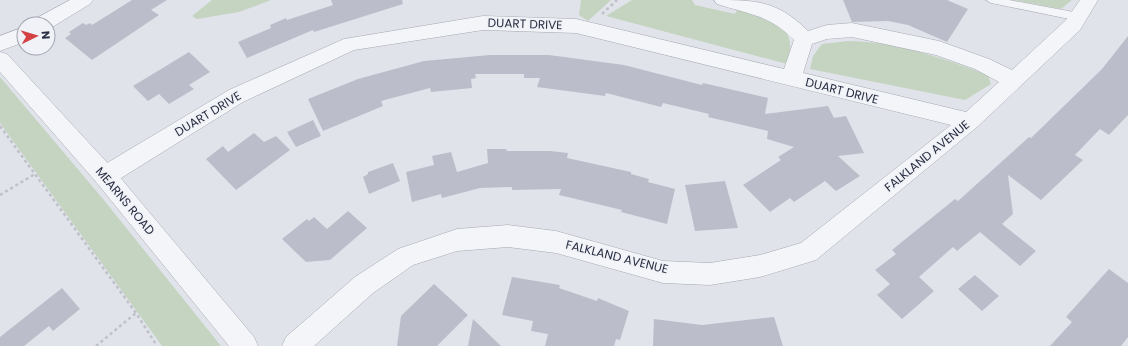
<svg xmlns="http://www.w3.org/2000/svg" width="1128" height="346" font-family="Poppins,sans-serif">
<style>
.green{fill:#c4d4c1}
.building{fill:#bbbeca}
.lines{fill:none;stroke-linecap:round;stroke-linejoin:round}
.service-casing{stroke:#a6a9b4;stroke-width:1}
.minor-casing{stroke:#a6a9b4;stroke-width:1}
.tertiary-casing{stroke:#a6a9b4;stroke-width:1}
.path{stroke:#bfc1c9;stroke-width:2.5;stroke-dasharray:3 3;stroke-linecap:butt}
.service{fill:#f4f5f8;fill-rule:evenodd}
.minor{fill:#f4f5f8;fill-rule:evenodd}
.tertiary{fill:#f4f5f8;fill-rule:evenodd}
.labels{text-anchor:middle;stroke-width:3.5;stroke-linejoin:round;paint-order:stroke}
.street-label{font-size:12px;fill:#282e42;stroke:#f0f2f7}
</style>
<rect width="100%" height="100%" fill="#e1e3ea"/>
<path class="green" d="M212 0H271L239 12 197 19 192 16Z
M581 0H611L588 21 579 15Z
M632 0H692L695 5 735 14 739 7C768 17 801 25 787 64L606 16Z
M1013 0H1072L1061 9Z
M848 41C896 42 944 58 988 75L991 84 965 100 810 69 813 56 822 44Z
M0 77 103 199 221 346H162L0 123Z"/>
<path class="building" d="M132 0H167L151 10 159 15 92 60 65 38 71 34 69 32 83 23 86 25 90 23 92 25Z
M331 0H402L403 4 314 32 313 30 247 58 238 42 271 28 270 25 286 18 287 20 333 5Z
M843 0H947L968 9 947 42 908 25 888 21 852 22Z
M1128 36V115L1109 135 1100 129 1075 155 1083 160 1041 200 1008 175 1013 214 1002 224 1036 251 1020 266 980 232 957 251 953 247 919 277 934 291 902 319 877 295 890 284 875 270 896 254 892 250 955 199 958 201 1029 137 1031 138 1102 69Z
M189 52 210 72 189 85 194 89 169 104 159 94 148 101 133 86Z
M490 55H549L624 65 702 85 703 83 768 98 765 114 828 106 834 118 846 116 864 153 838 156 860 176 836 191 825 181 794 202 790 198 770 212 743 185 781 160 778 157 794 147 767 139 768 131 708 117 709 114 663 103 661 107 606 93 605 96 537 87 540 78H524V74H475L476 78 471 79 472 88 431 92 430 88 381 101 383 106 323 131 308 99 358 79 424 61Z
M313 120 321 136 296 147 287 132Z
M254 133 264 142 276 136 290 150 236 190 206 159 223 146 228 152Z
M487 149H506L507 151H550L568 153 567 158 631 172V174L649 179 648 182 675 189 667 224 621 212 622 210 559 195 561 189 512 190V187L480 188 442 198 441 194 412 202 406 172 434 165 432 156 451 152 457 172 488 163Z
M393 163 400 181 369 194 363 177 368 174V172Z
M725 181 738 228 695 231 685 185Z
M348 211 367 228 330 260 306 262 282 239 307 219 309 221 314 217 327 229Z
M1109 269 1128 283V337L1121 346H1050L1072 322 1066 317Z
M975 275 999 296 982 311 958 289Z
M512 277 560 285 559 288 597 301 598 298 629 311 620 340 616 339 614 346H545L548 334 531 331 533 321 502 315Z
M434 284 468 315 437 346H397L401 316Z
M62 288 80 309 53 331 49 326 24 346H0V337Z
M774 317 783 346H653L654 319 702 325Z
M473 319 501 346H468Z"/>
<g class="lines">
<defs>
<path id="service" d="M986 0H1009L1079 13 1084 17 1079 21 991 3Z"/>
<path id="minor" d="M70 0H93L90 4 49 29 48 24H33L35 19Z
M714 0C755 0 777 0 808 31L827 25 852 23 939 41 989 59 1012 70 1066 20 1080 0H1098L1080 30 977 127 816 260 760 277 710 285 663 283 556 253 508 247 457 251 413 265 373 293 314 346H282L286 337 355 277 398 249 457 229 508 225 556 231 663 261 710 263 760 255 801 243 951 125 576 33 483 30 354 50 243 102 113 183 105 185 97 183 94 176 97 169 229 90 344 39 483 16 576 19 784 69 794 40C770 15 748 14 717 4ZM852 37 936 55 975 69 999 82 966 112 803 73 812 44 827 39Z
M24 27V42L0 51V36Z"/>
<path id="tertiary" d="M0 52 7 54 113 169 254 337 258 346H229L97 183 0 72Z"/>
</defs>
<use href="#service" class="service-casing"/>
<use href="#minor" class="minor-casing"/>
<use href="#tertiary" class="tertiary-casing"/>
<path class="path" d="M602 14 617 0
M0 126 136 313 157 346
M0 195 35 174
M96 346 136 313"/>
<use href="#service" class="service"/>
<use href="#minor" class="minor"/>
<use href="#tertiary" class="tertiary"/>
</g>
<g class="labels">
<g class="street-label">
<text transform="translate(525 24) rotate(2)" y="4">DUART DRIVE</text>
<text transform="translate(842 91) rotate(14)" y="4">DUART DRIVE</text>
<text transform="translate(208 114) rotate(-31)" y="4">DUART DRIVE</text>
<text transform="translate(927 156) rotate(-39)" y="4">FALKLAND AVENUE</text>
<text transform="translate(125 201) rotate(50)" y="4">MEARNS ROAD</text>
<text transform="translate(617 257) rotate(14)" y="4">FALKLAND AVENUE</text>
</g>
</g>
<g transform="translate(36 36) rotate(85)"><circle r="19" fill="#f0f2f7" stroke="#a0a4af"/>
<path d="M0-3L7 15L0 10L-7 15Z" fill="#d44143"/>
<text y="-6" font-size="11" font-weight="bold" text-anchor="middle" fill="#282e42">N</text>
</g>
</svg>
